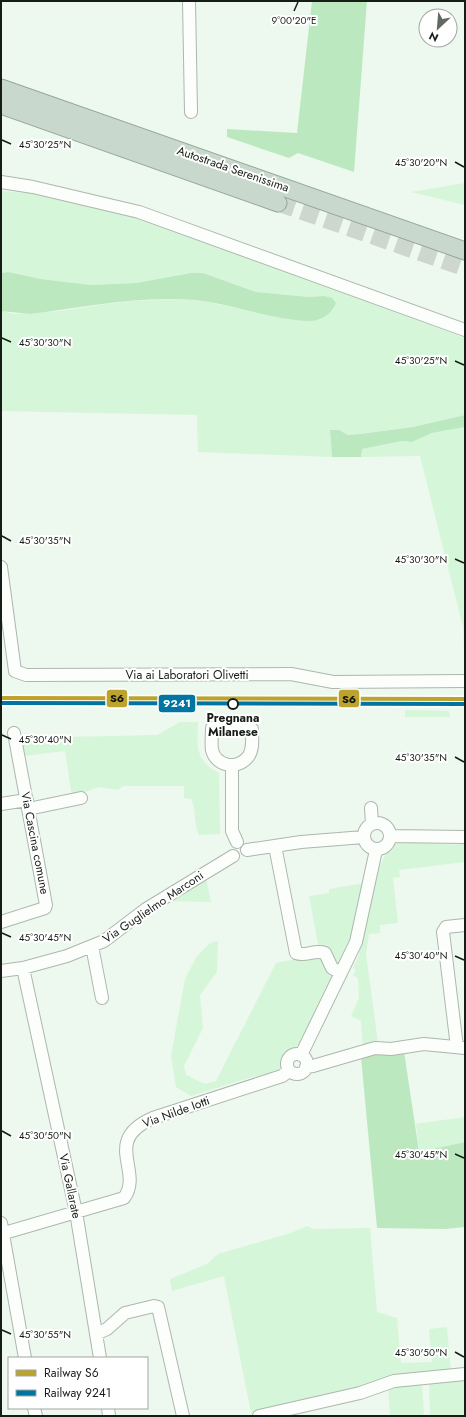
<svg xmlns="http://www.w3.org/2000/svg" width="466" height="1417" font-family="Jost,sans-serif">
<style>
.green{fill:#d6f6d9}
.forest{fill:#bce8c0}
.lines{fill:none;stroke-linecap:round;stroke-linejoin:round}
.highway-tunnel{stroke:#cdd7ce;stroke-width:17;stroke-dasharray:17 8;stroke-linecap:butt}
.minor-casing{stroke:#aeb6af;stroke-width:14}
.highway-casing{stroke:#94a898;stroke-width:19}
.minor{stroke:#fcfefc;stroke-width:12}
.highway{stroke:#c9d8cc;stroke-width:17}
.rail-1-casing{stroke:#fff;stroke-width:7}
.rail-2-casing{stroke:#fff;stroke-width:7}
.rail-1{stroke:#bca32d;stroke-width:4}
.rail-2{stroke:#0075a1;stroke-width:4}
.ticks{fill:none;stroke:#161d16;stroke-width:1.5}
.stop-dot{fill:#fff;stroke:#161d16;stroke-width:2}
.labels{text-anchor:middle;stroke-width:4;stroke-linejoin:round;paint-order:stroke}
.street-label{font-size:12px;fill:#161d16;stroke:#fff}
.stop-label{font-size:12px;font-weight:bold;fill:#161d16;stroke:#fff}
.ticks-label{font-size:10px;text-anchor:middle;fill:#161d16;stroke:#fff;stroke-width:4;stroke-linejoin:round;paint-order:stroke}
.line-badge{stroke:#fff;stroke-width:1.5}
.badge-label{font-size:11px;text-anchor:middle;font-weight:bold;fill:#fff}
.pale-badge-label{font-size:11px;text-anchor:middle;font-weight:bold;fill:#111}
</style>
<rect width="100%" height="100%" fill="#edf8ee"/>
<path class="green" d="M465 183V205L411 192Z
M1 191 43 194 155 222 465 338V415L413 427 360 434 348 435 339 430H330L332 457 198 452 197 415 1 411V311L14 314 59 311 129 301 174 299 203 301 281 317 318 319 334 309 324 296 309 297 256 292 203 273H191L136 283 91 285 41 279 8 272 1 273Z
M465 427V674L463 627 420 456 361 457 362 449 402 441 412 442 432 433Z
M405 710 449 711 450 717H405Z
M180 722H198C197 746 195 761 219 773L220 834 199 835C193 822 197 811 191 799L184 798V786H124L117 790 99 787 72 797 65 751 23 756 20 738 157 735Z
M414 841C431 842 448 847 465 843V862L399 870 400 877 393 878 398 923 380 925V933L369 934 366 954 378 1043 363 1046 361 1021 351 1016 359 998 358 978 353 975 356 970 353 968 360 953 358 952C369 927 372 858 395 845 400 841 408 843 413 843Z
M206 878 211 902 166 901Z
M365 883 351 942 299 1044 284 1055 281 1067 277 1071 257 1078 255 1076 191 1096 176 1087 171 1056 185 979 197 956 210 943 218 941 217 972 200 995 203 1028 184 1066 186 1075 205 1084 216 1081 276 963 320 954 309 896 329 893V889Z
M465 1117V1142L419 1152 416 1124Z
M307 1226 314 1229 370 1228 377 1312 397 1318 401 1363 432 1362 429 1329 447 1327 451 1371 383 1378 374 1384 359 1389 251 1413 224 1276 172 1291 170 1279 207 1264 218 1254 291 1233Z
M465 1379V1416H430L429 1381Z
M422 1382 424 1416H390L388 1386Z"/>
<path class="forest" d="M312 1H367L354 172 298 153 289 158 227 137V129L297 133Z
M8 272 41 279 91 285 136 283 191 273H203L256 292 309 297 324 296 332 298 336 303C333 313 321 321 310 321 274 320 238 306 203 301 145 294 87 307 30 314L1 311V273Z
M465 415V427L432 433 412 442 402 441 362 449 361 457H332L330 430H339L348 435 360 434 413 427Z
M404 1051 419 1152 465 1142V1227L445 1229 377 1228 361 1057 374 1053Z"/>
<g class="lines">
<path class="highway-tunnel" d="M278 203 465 268"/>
<defs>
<path id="minor" d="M189 1 191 112
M1 182 33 187 139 212 465 330
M1 567 15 671 26 675 291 674 333 682 465 681
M212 728 252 729C252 738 254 751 247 758 236 770 216 766 212 750 211 744 212 735 212 728Z
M232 765V831L237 842
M1 804 27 800
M371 808 372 824
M28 809 81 798
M364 836a13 13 0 1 1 26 0a13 13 0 1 1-26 0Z
M390 836 465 837
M275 846 296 953C305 957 315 949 325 953L332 968 341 973
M247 850 301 842 364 837
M1 922 45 908 46 905 14 733
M92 946 102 998
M23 968 76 1212 100 1358
M1 971 23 968 67 956 104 941 146 909 233 856
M457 1047 443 932 446 927 465 925
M287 1064a10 10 0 1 1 20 0a10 10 0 1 1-20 0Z
M301 1055 356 942 376 850
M306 1067 313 1066 375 1048 391 1049 424 1044 465 1048
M1 1223 25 1358
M1 1234 124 1198C144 1171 101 1141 153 1118L282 1076 289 1071
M96 1334 107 1329 125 1313 154 1306 158 1307 183 1416
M34 1408 36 1416
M108 1408 109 1416
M259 1416 360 1393 394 1381 465 1374"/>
<path id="highway" d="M1 88 465 251
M1 105 278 203"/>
</defs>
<use href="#minor" class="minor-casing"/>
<use href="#highway" class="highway-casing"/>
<use href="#minor" class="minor"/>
<use href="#highway" class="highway"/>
<defs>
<path id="rail-1" d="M1 698 465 699"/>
<path id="rail-2" d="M1 703 465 704"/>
</defs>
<use href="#rail-1" class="rail-1-casing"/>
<use href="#rail-2" class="rail-2-casing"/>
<use href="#rail-1" class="rail-1"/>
<use href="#rail-2" class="rail-2"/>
</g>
<path class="ticks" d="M294 11 298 2M2 140 11 144M455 162 464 167M2 338 11 342M455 361 464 365M2 536 11 541M455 559 464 563M2 735 11 739M455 757 464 762M2 933 11 937M455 956 464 960M2 1131 11 1136M455 1154 464 1158M2 1330 11 1334M455 1352 464 1357"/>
<circle class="stop-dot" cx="233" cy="704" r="5"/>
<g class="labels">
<g class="street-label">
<text transform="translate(233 169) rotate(19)" y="4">Autostrada Serenissima</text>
<text x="187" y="679">Via ai Laboratori Olivetti</text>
<text transform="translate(35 843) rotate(79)" y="4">Via Cascina comune</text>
<text transform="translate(153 907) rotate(-34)" y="4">Via Guglielmo Marconi</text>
<text transform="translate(176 1112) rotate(-20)" y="4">Via Nilde Iotti</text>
<text transform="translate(70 1186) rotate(78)" y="4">Via Gallarate</text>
</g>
<g class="stop-label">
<text x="233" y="722">Pregnana<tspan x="233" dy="14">Milanese</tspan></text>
</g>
</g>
<g class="ticks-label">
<text x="294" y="24">9°00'20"E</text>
<text x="45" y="148">45°30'25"N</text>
<text x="421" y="166">45°30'20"N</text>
<text x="45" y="346">45°30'30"N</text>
<text x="421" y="364">45°30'25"N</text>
<text x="45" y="544">45°30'35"N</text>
<text x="421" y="563">45°30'30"N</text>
<text x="45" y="743">45°30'40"N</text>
<text x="421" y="761">45°30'35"N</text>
<text x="45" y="941">45°30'45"N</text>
<text x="421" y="959">45°30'40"N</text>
<text x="45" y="1139">45°30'50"N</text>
<text x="421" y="1158">45°30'45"N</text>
<text x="45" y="1338">45°30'55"N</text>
<text x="421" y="1356">45°30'50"N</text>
</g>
<g class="line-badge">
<rect x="106" y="689" width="22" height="19" rx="4" fill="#bca32d"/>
<rect x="338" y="689" width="22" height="19" rx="4" fill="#bca32d"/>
<rect x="158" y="694" width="38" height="19" rx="4" fill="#0075a1"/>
</g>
<g class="badge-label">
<text x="177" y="707">9241</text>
</g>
<g class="pale-badge-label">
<text x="117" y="702">S6</text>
<text x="349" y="703">S6</text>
</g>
<rect width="466" height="1417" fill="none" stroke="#161d16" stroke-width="4"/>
<rect x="8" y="1357" width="140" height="52" fill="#ffffff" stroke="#a2a5a2"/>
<rect x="16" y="1370" width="20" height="6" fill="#bca32d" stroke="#a2a5a2"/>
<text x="44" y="1377" font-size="12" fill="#161d16">Railway S6</text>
<rect x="16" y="1390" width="20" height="6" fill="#0075a1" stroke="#a2a5a2"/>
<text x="44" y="1397" font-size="12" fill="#161d16">Railway 9241</text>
<g transform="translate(438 28) rotate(206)"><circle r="19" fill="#ffffff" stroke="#a2a5a2"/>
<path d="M0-3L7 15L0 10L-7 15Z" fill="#616a62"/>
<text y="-6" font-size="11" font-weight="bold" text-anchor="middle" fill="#161d16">N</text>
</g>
</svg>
